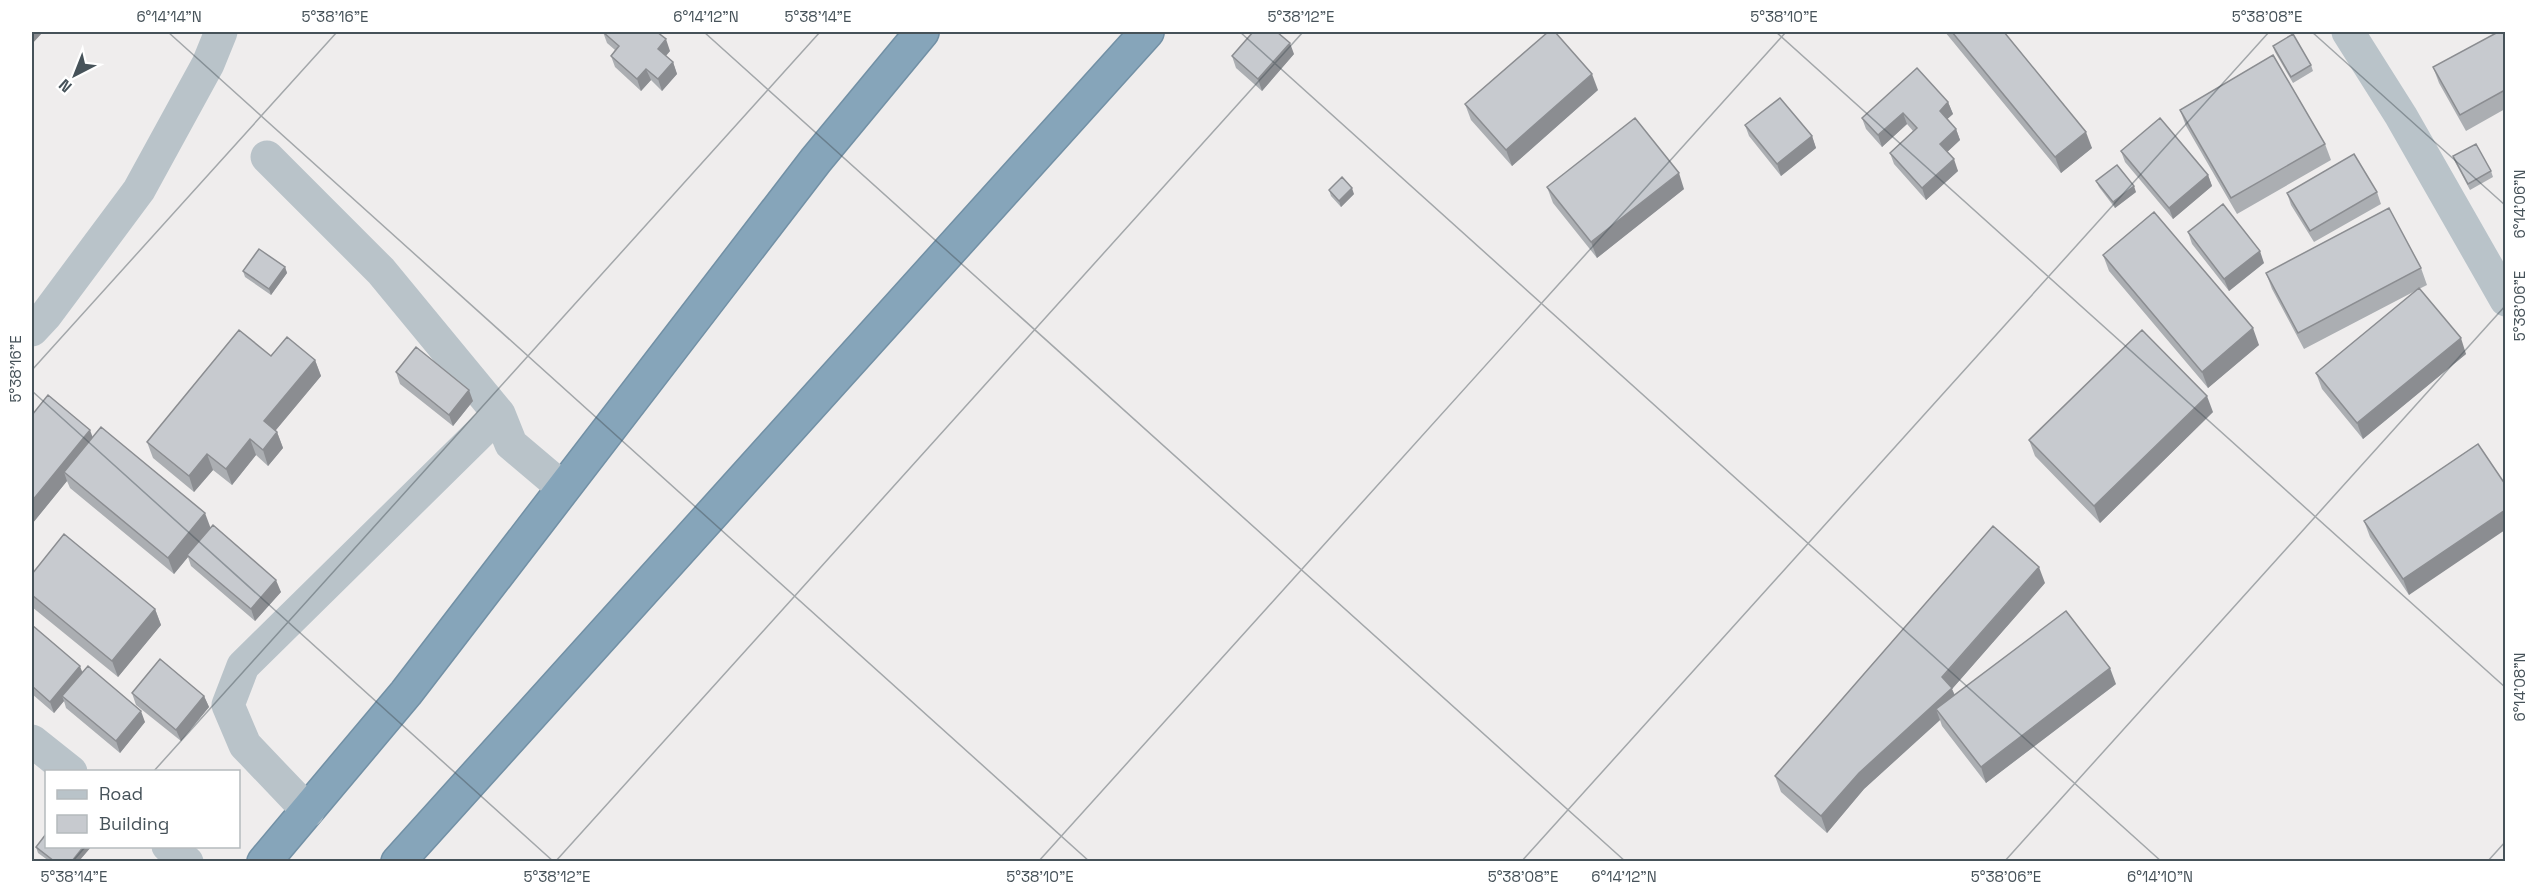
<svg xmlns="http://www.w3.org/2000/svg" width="2537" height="893" font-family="'Space Grotesk',sans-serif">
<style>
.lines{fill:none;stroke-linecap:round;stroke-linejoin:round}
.highway-casing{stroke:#7290a5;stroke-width:36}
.minor{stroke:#b9c3c9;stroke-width:33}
.highway{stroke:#86a5ba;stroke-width:33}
.wall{fill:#abaeb2}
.shaded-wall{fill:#8b8d91}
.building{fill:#c7cacf;stroke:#8b8d91;stroke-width:1.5}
.ticks{fill:none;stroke:#465259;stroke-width:1.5;stroke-opacity:0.45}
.neatline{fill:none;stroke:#465259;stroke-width:2}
.ticks-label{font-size:15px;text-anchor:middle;fill:#465259}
</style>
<rect width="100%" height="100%" fill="#efeded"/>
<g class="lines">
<defs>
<path id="highway" d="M264 862 406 693 816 160 922 32
M398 862 1147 32"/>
</defs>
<use href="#highway" class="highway-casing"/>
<path class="minor" d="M2348 32 2401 116 2506 300
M267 157 381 271 499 414 511 444 563 488
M32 330 46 315 139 190 208 64 221 32
M32 741 71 772
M308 811 245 745 228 705 243 666 499 414
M168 846 187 862"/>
<use href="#highway" class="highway"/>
</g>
<path class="wall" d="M603 32 670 51 666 56 673 62 677 74 662 91 651 80 641 91 615 67 611 56 615 50 607 43Z
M1945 32H2004L2092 148 2061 173Z
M2505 32V109L2466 131 2439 83 2433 67Z
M2273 46 2311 65 2313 71 2293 83 2275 52Z
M1294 54 1262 91 1236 68 1232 56Z
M1598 90 1512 166 1471 120 1465 104Z
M1948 102 1953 114 1947 119 1956 129 1960 140 1947 152 1958 171 1926 200 1894 164 1890 153 1913 131 1907 124 1882 147 1866 129 1862 118Z
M2180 110 2325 144 2331 160 2237 214 2186 126Z
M1745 125 1812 136 1816 148 1781 176 1749 136Z
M2121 151 2208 175 2212 186 2173 219 2125 162Z
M2453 156 2491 171 2493 177 2470 190 2455 162Z
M2096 181 2136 192 2115 208 2099 187Z
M1547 187 1684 189 1597 258 1553 203Z
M1329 190 1354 194 1341 207 1331 196Z
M2377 192 2381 204 2314 242 2291 205 2287 193Z
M2188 232 2264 263 2229 291 2192 244Z
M2103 255 2259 345 2208 388 2109 271Z
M285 267 287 273 271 295 245 277 243 271Z
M2421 268 2427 285 2419 289 2466 354 2363 439 2322 389 2316 373 2417 290 2304 349 2272 289 2266 273Z
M271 356 315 360 321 376 276 430 277 432 283 448 268 466 256 455 232 485 213 470 194 492 153 458 147 442Z
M396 372 473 401 453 426 400 384Z
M2213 412 2100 523 2035 456 2029 440Z
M32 415 93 437 210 528 281 592 255 621 191 566 188 557 174 574 70 488 67 481 32 524Z
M2478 444 2409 595 2370 537 2364 521Z
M32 574 155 609 161 625 118 677 32 607Z
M2045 583 1952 689 1955 695 2116 684 1986 783 1942 726 1940 720 1864 789 1827 833 1781 792 1775 776Z
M32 625 83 672 145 722 120 753 66 708 64 701 54 713 32 694Z
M132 693 204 696 209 707 181 741 136 705Z
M36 847H91L79 861H49L38 853Z"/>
<path class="shaded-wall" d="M32 32H43L32 44Z
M666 39 670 51 662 60 658 49Z
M1290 43 1294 54 1262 91 1258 79Z
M673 62 677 74 662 91 658 79Z
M646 69 651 80 641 91 637 79Z
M1592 74 1598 90 1512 166 1506 150Z
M1948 102 1953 114 1944 122 1940 111Z
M1903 113 1907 124 1882 147 1878 135Z
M1956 129 1960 140 1944 155 1940 144Z
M2086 132 2092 148 2061 173 2055 157Z
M1812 136 1816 148 1781 176 1777 164Z
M1954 159 1958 171 1926 200 1922 188Z
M1679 173 1684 189 1597 258 1591 242Z
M2208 175 2212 186 2173 219 2169 208Z
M2134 186 2136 192 2115 208 2113 202Z
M1352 188 1354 194 1341 207 1339 201Z
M2260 251 2264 263 2229 291 2224 279Z
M285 267 287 273 271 295 269 289Z
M2253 328 2259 345 2208 388 2202 372Z
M2461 338 2466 354 2363 439 2357 423Z
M315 360 321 376 270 437 264 421Z
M469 390 473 401 453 426 449 415Z
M2207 396 2213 412 2100 523 2094 506Z
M90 430 96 446 64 472 67 481 32 524V501Z
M277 432 283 448 268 466 263 450Z
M250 439 256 455 232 485 226 469Z
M207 454 213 470 194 492 189 476Z
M2505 510V530L2409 595 2403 579Z
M205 513 211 529 187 555 188 557 174 574 168 558Z
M2039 567 2045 583 1952 689 1958 704 1936 709 1940 720 1864 789 1827 833 1821 816Z
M276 580 281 592 255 621 251 609Z
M155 609 161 625 118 677 112 661Z
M80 666 84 677 62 696 64 701 54 713 50 702Z
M2110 668 2116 684 1986 783 1981 767Z
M204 696 209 707 181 741 176 730Z
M141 711 145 722 120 753 116 741Z
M84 846 91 847 79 861H72Z"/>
<path class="building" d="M603 32H657L666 39 658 49 673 62 658 79 646 69 637 79 611 56 619 46Z
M1253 32H1277L1290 43 1258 79 1232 56Z
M1548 32H1555L1592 74 1506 150 1465 104Z
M1952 32H2004L2086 132 2055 157Z
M2498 32H2505V90L2460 115 2433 67Z
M2293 34 2311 65 2291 77 2273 46Z
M2273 55 2325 144 2231 198 2180 110Z
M1917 68 1948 102 1940 111 1956 129 1940 144 1954 159 1922 188 1890 153 1917 128 1903 113 1878 135 1862 118Z
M1780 98 1812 136 1777 164 1745 125Z
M1635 118 1679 173 1591 242 1547 187Z
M2160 118 2208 175 2169 208 2121 151Z
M2476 144 2491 171 2468 184 2453 156Z
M2354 154 2377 192 2310 231 2287 193Z
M2117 165 2134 186 2113 202 2096 181Z
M1342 177 1352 188 1339 201 1329 190Z
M2223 204 2260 251 2224 279 2188 232Z
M2389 208 2421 268 2298 333 2266 273Z
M2154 212 2253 328 2202 372 2103 255Z
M259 249 285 267 269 289 243 271Z
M2419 288 2461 338 2357 423 2316 373Z
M239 330 271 356 287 337 315 360 264 421 277 432 263 450 250 439 226 469 207 454 189 476 147 442Z
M2142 330 2207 396 2094 506 2029 440Z
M416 347 469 390 449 415 396 372Z
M48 395 90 430 32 501V415Z
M101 427 205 513 168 558 64 472Z
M2478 444 2505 484V510L2403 579 2364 521Z
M213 525 276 580 251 609 187 555Z
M1993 526 2039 567 1942 677 1952 688 1859 773 1821 816 1775 776Z
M64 534 155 609 112 661 32 595V574Z
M2066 611 2110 668 1981 767 1936 709Z
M32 625 80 666 50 702 32 686Z
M160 659 204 696 176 730 132 693Z
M88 666 141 711 116 741 62 696Z
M46 834V846H84L72 861H54L36 847Z"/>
<path class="ticks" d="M168 32 1090 862M704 32 1626 862M1240 32 2162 862M1776 32 2506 688M2312 32 2506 206M32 370 337 32M32 391 554 862M153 772 820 32M72 862 86 846M555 862 1303 32M1038 862 1786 32M1521 862 2269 32M2004 862 2506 305M2487 862 2506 841"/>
<rect width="2537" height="893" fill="none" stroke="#ffffff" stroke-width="66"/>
<rect x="45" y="770" width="195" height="78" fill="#ffffff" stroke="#b5babd" stroke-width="1.5"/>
<rect x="57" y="790" width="30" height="9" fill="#b9c3c9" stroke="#b5babd" stroke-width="1.5"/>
<text x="99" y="800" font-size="18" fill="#465259">Road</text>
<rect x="57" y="815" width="30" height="18" fill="#c7cacf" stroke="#b5babd" stroke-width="1.5"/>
<text x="99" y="830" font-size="18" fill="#465259">Building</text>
<g transform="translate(75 75) rotate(222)" stroke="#ffffff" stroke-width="4.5" paint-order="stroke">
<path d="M0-4.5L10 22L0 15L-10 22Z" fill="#465259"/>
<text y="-9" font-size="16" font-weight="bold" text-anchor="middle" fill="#465259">N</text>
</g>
<rect x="33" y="33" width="2471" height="827" class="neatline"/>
<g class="ticks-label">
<text x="169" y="22">6°14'14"N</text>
<text x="335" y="22">5°38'16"E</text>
<text x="706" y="22">6°14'12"N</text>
<text x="818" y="22">5°38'14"E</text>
<text x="1301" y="22">5°38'12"E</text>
<text x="1784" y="22">5°38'10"E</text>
<text x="2267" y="22">5°38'08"E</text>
<text transform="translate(2520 204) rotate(-90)" y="5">6°14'06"N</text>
<text transform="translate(2520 306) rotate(-90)" y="5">5°38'06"E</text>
<text transform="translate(16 369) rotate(-90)" y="5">5°38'16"E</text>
<text transform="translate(2520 687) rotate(-90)" y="5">6°14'08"N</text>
<text x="74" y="882">5°38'14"E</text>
<text x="557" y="882">5°38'12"E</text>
<text x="1040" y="882">5°38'10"E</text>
<text x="1523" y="882">5°38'08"E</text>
<text x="1624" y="882">6°14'12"N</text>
<text x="2006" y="882">5°38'06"E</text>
<text x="2160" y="882">6°14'10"N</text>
</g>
</svg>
